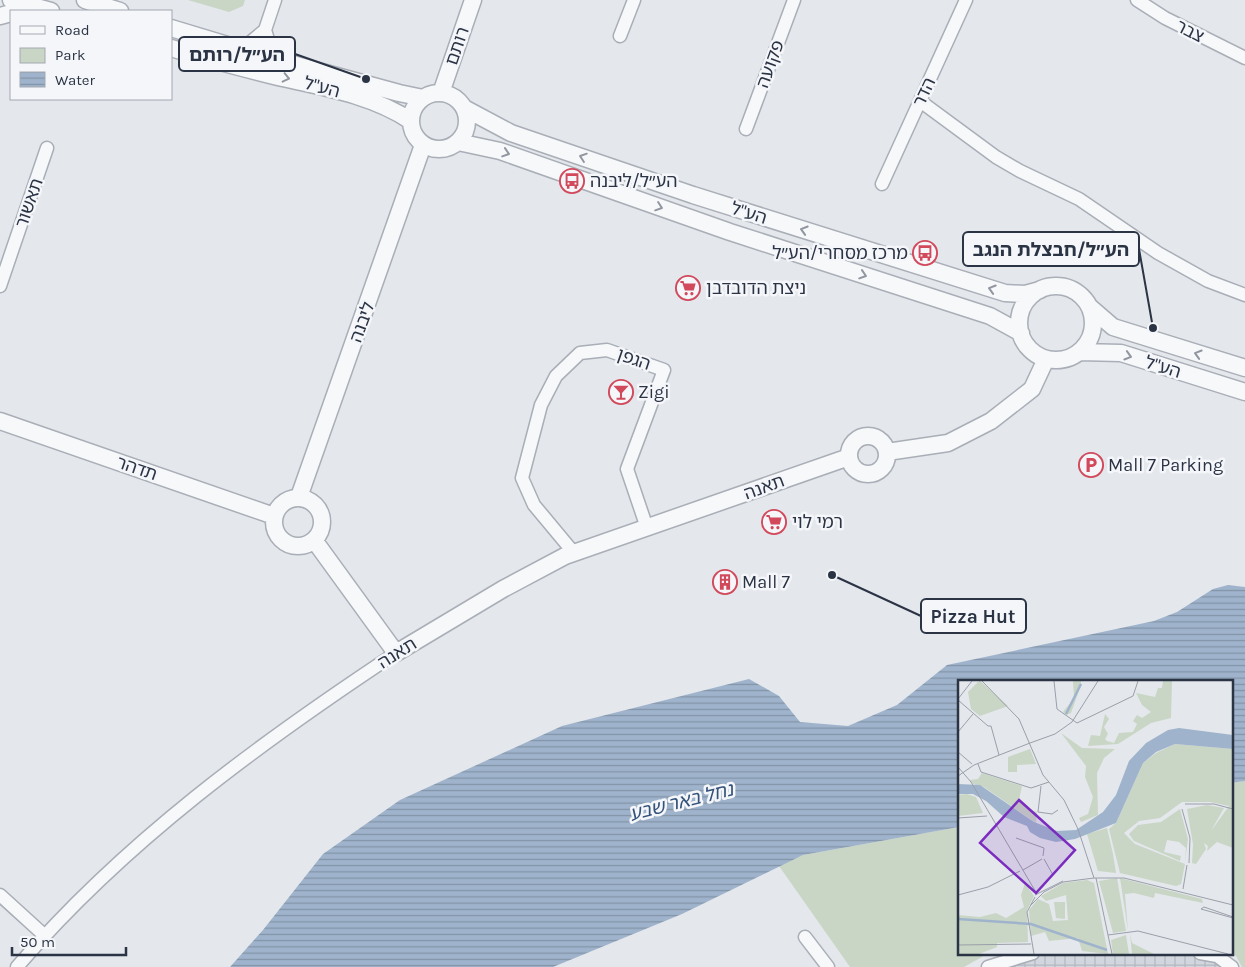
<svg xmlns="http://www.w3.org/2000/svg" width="1245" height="967" font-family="Karla,'Noto Sans Hebrew',sans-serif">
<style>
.industrial{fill:url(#industrial-grid)}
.green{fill:#c9d6c5}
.water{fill:url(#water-rules)}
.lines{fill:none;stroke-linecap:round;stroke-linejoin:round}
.minor-casing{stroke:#a9aeb7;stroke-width:15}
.tertiary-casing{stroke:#a9aeb7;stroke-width:19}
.minor{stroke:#f7f8fa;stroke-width:12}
.tertiary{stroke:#f7f8fa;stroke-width:16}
.oneway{stroke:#9196a0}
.labels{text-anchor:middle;stroke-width:5;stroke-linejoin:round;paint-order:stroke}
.street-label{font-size:18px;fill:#2b3445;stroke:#f4f6f9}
.poi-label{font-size:18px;fill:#2b3445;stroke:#f4f6f9;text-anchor:start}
.water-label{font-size:19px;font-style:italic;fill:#34527a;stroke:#f4f6f9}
.inset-river{fill:none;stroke:#9fb4cc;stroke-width:2.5}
.inset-road{fill:none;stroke:#9a9fa9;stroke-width:1}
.view{fill:#7b2cbf;fill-opacity:0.15;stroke:#7b2cbf;stroke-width:2.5}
.inset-edge{fill:none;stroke:#2b3445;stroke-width:2.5}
.leader{fill:none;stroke:#2b3445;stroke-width:2}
.callout-dot{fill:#2b3445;stroke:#f4f6f9;stroke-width:2}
.callout{fill:#f4f6f9;stroke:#2b3445;stroke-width:2}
.callout-label{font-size:19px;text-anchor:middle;font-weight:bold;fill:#2b3445}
</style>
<defs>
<pattern id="industrial-grid" width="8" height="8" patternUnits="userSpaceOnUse" patternTransform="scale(1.25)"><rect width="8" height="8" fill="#d2d6de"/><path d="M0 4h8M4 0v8" fill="none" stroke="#b4b8c0"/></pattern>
<pattern id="water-rules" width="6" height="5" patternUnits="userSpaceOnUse" patternTransform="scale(1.25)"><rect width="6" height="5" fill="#9fb4cc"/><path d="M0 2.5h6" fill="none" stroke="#8293a7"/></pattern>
</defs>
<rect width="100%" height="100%" fill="#e4e7ec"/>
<path class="industrial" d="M1052 953H1220L1237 967H1004Z"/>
<path class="green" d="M188 0H245L243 6 229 12Z
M1245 781V967H1242L1236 956 1225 953H1231V783Z
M959 827V953H989L964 967H850L779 866 803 855Z"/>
<path class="water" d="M1228 585 1245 587V781L1231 783V681H959V827L803 855 682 914 553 967H230L263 930 323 854 400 800 562 726 749 679 779 696 800 722 848 726 897 705 947 665 1154 621 1177 612 1213 589Z"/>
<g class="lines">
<defs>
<path id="minor" d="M1137 0 1165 18 1245 58
M265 30 274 59
M620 36 634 0
M241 50 265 30 275 0
M920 101 996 157 1020 171 1079 199 1158 253 1208 281 1245 295
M746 129 794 0
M882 184 966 0
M0 286 47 148
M574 553 534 505 522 478 541 405 556 376 580 353 607 350 664 370 627 469 647 528
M0 895 44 935
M805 937 828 967
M1200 953 1217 956 1232 967
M17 967C124 842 260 743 396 653
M988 967 1033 953"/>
<path id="tertiary" d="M11 0 51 11
M85 0 120 11
M0 16 11 13
M171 28 274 59 399 93 423 98
M171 48C207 59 242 68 278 77 323 87 372 95 411 121
M411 121a28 28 0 1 1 56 0a28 28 0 1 1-56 0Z
M441 93 473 0
M464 108 511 133 693 195 1005 293 1025 294 1040 290
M458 142 500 151 730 232 990 316 1021 333
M1019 323a37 37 0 1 1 74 0a37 37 0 1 1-74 0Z
M1091 308 1113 327 1245 368
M1080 352 1121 353 1245 392
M0 421 274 516
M849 455a19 19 0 1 1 38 0a19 19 0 1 1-38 0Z
M887 452 948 443 991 421 1032 389 1046 359
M299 497 423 145
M274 522a24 24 0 1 1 48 0a24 24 0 1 1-48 0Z
M314 540 396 653 503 589 565 556 849 457"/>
</defs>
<use href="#minor" class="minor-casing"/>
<use href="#tertiary" class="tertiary-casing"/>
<use href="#minor" class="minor"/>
<use href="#tertiary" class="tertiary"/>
</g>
<defs><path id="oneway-chevron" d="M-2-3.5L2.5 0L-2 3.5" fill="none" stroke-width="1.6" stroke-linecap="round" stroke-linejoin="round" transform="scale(1.25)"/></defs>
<g class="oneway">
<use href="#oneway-chevron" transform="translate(286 78) rotate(13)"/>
<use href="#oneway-chevron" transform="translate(506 153) rotate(18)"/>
<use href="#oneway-chevron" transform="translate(583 157) rotate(-161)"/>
<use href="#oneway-chevron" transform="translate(659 207) rotate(19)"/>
<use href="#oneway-chevron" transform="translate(804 230) rotate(-163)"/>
<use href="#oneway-chevron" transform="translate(863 275) rotate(18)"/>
<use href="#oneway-chevron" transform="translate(992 289) rotate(-163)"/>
<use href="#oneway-chevron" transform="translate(1198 354) rotate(-163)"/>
<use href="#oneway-chevron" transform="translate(1128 356) rotate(17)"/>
</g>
<defs>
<symbol id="bus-ring" viewBox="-11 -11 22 22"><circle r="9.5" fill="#f4f6f9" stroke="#d1495b" stroke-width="1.5"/><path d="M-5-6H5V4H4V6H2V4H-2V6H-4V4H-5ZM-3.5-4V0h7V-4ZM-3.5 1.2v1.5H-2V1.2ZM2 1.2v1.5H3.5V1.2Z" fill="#d1495b"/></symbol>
<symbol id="supermarket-ring" viewBox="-11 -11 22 22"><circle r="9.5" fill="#f4f6f9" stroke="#d1495b" stroke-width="1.5"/><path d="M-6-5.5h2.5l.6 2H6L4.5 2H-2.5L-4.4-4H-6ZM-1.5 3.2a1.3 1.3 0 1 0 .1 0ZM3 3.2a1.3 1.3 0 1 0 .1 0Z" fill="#d1495b"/></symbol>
<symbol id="bar-ring" viewBox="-11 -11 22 22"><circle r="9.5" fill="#f4f6f9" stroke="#d1495b" stroke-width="1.5"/><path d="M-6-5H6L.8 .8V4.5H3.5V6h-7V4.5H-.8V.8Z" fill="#d1495b"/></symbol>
<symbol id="parking-ring" viewBox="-11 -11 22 22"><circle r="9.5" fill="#f4f6f9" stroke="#d1495b" stroke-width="1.5"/><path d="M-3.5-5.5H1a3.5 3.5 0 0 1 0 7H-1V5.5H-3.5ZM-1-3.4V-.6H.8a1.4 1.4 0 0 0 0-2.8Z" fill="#d1495b"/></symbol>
<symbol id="building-ring" viewBox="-11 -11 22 22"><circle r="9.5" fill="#f4f6f9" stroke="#d1495b" stroke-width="1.5"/><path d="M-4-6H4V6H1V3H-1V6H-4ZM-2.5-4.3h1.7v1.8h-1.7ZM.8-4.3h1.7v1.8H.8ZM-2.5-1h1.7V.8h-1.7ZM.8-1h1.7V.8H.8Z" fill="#d1495b"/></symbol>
</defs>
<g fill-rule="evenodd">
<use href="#bus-ring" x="558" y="167" width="28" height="28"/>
<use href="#bus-ring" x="911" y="239" width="28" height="28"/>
<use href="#supermarket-ring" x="674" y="274" width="28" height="28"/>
<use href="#bar-ring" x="607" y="378" width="28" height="28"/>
<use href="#parking-ring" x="1077" y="451" width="28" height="28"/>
<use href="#supermarket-ring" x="760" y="508" width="28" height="28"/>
<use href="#building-ring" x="711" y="568" width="28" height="28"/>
</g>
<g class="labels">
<g class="street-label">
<text transform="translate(1190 31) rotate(27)" y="6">צבר</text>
<text transform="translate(457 46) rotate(-71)" y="6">רותם</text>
<text transform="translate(770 64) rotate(-70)" y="6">פקועה</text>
<text transform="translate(322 87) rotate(15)" y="6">הע"ל</text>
<text transform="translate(924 92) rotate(-65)" y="6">הדר</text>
<text transform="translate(29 203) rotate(-71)" y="6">תאשור</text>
<text transform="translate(749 213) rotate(17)" y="6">הע"ל</text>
<text transform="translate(362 322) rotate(-70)" y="6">ליבנה</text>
<text transform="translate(634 359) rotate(19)" y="6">הגפן</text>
<text transform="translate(1163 367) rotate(17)" y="6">הע"ל</text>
<text transform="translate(137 468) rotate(19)" y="6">תדהר</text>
<text transform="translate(764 487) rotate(-20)" y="6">תאנה</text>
<text transform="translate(397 653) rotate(-32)" y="6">תאנה</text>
</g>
<g class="poi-label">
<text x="590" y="187">הע״ל/ליבנה</text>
<text x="908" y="259" text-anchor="end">מרכז מסחרי/הע״ל</text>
<text x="706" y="294">ניצת הדובדבן</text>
<text x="638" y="398">Zigi</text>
<text x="1108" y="471">Mall 7 Parking</text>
<text x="792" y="528">רמי לוי</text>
<text x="742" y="588">Mall 7</text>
</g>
<g class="water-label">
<text transform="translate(681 801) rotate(-14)" y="7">נחל באר שבע</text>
</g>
</g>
<g transform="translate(958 680)">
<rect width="275" height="275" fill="#e4e7ec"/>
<path d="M115 1H123V5L113 33 108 35 105 32 116 18ZM205 1H214L213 38 193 43 160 64 130 66 133 55 142 56 147 34 151 39 146 47 150 54 147 59 149 61 156 63 161 53 175 52 179 44 175 41 179 35 184 38 193 32 184 25 178 13 197 17 200 8H204ZM103 53 124 68 157 69 146 78 139 93 140 135 123 142 121 138 130 134 135 117 127 97 128 86ZM217 64 275 69V168L259 162 249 171 250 166 246 163 248 169 238 184 234 183 235 164 229 129 249 125 266 128 253 151 271 126 252 122H224L202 138 181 141 166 153 177 164 227 184 223 204 218 206 162 193 151 149 158 143 185 83 198 73ZM72 69 78 84 59 85V92H50V77ZM24 93 64 106 61 120 72 130 79 132 78 143 26 107 15 104 12 100 20 99ZM9 114 18 117 25 133 0 136V115ZM222 129 230 159 227 182 228 168 221 162 209 160 206 172 223 176 222 181 176 161 171 154 180 145 203 142ZM149 148 155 174 158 193 140 191 129 154ZM159 198 168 251 155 253 141 201ZM162 198 244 219 245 223 197 213 196 218 176 213 167 214 170 251ZM129 200 136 203 150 274 124 271 120 258 91 261 87 252 73 256 71 230 80 219 91 224 95 241 110 240 108 215 88 221 83 216 105 203ZM67 203 76 216 69 230 70 262 39 263V267L21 274H0V235L22 237 38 233 48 238 66 227 63 215ZM96 222H107V239L98 238ZM172 253 174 263 196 274H174ZM168 255 171 274H155L153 260Z" fill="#c9d6c5"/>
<path d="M21 1H22L50 26 22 36 13 29 10 12Z" fill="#c9d6c5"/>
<path d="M221 48 275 55V69L217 64 198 72 185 83 158 143 117 159 98 162 82 158 72 152 69 146 46 137 28 121 15 114H0V104L22 105 76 142 99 151 118 150 145 132 158 115 171 81 188 63 210 50Z" fill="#9fb4cc"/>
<path class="inset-river" d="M108 34 123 4M0 239 73 244 149 270"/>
<path class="inset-road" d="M24 1 61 39 85 95 106 120 120 149 136 198H166L275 225M96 1 99 29 119 43 175 16 180 1M0 19 14 1M0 20 30 46M30 46H33L41 75M0 52 15 34M72 63 97 54 114 42 140 1M0 72 14 84M20 84 23 92 73 108 91 102M0 87 13 102 79 214M0 96 16 85 72 63M83 106 80 132 94 134 100 130M227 124H256L275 129M224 129 232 158 231 183M0 138 29 136M58 158 86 168 85 176M86 179 95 195M65 190 84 179M138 198 154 274M225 209 229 185M0 215 30 207 62 191M77 215 105 201M72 226 86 212 105 202 136 198M275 237 246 227 243 229 275 238M150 255 180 251 270 274M0 265 73 264M76 274 69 232 77 217"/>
<path class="view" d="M61 120 117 170 78 213 22 163Z"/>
<rect width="275" height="275" class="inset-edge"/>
</g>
<path class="leader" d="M366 79L295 54M1153 328L1139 249M832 575L921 616"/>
<g class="callout-dot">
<circle cx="366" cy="79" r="5"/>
<circle cx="1153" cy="328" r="5"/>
<circle cx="832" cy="575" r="5"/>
</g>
<g class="callout">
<rect x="179" y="37" width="116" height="34" rx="5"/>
<rect x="963" y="232" width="176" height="34" rx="5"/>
<rect x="921" y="599" width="105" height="34" rx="5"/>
</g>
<g class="callout-label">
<text x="237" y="61">הע״ל/רותם</text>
<text x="1051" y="256">הע״ל/חבצלת הנגב</text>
<text x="973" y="623">Pizza Hut</text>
</g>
<rect x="10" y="10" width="162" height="90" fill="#f4f6f9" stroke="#a4a8b1"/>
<rect x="20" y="26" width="25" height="8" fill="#f7f8fa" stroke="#a4a8b1"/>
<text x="55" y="35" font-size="15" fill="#2b3445">Road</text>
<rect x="20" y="48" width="25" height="15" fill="#c9d6c5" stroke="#a4a8b1"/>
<text x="55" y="60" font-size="15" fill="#2b3445">Park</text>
<rect x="20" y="72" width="25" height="15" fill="url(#water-rules)" stroke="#a4a8b1"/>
<text x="55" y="85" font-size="15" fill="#2b3445">Water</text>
<path d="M12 947v8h114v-8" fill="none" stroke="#2b3445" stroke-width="2.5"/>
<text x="20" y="947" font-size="15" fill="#2b3445" stroke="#f4f6f9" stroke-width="4" paint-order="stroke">50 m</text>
</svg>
